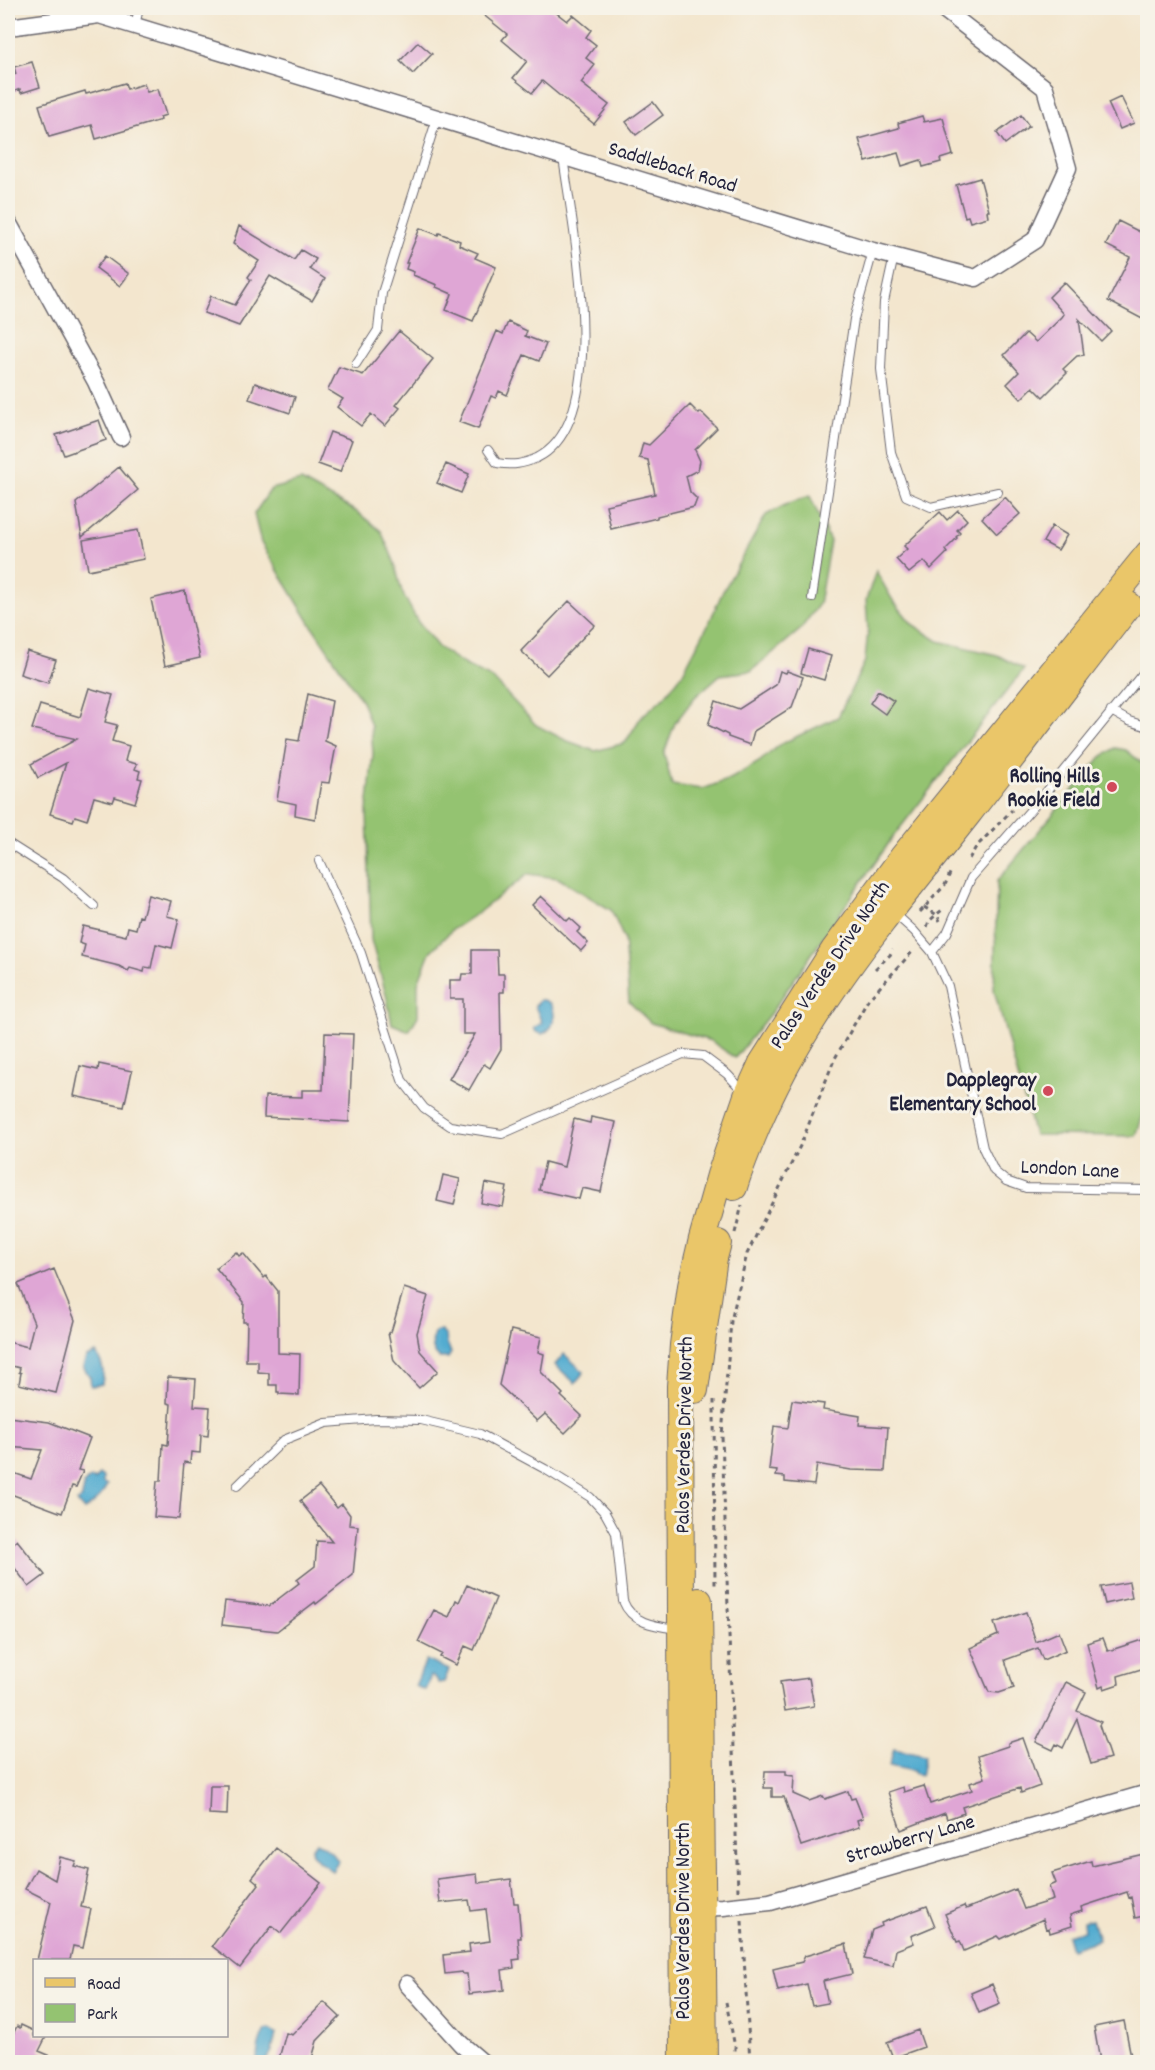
<svg xmlns="http://www.w3.org/2000/svg" width="1155" height="2070" font-family="Dekko,sans-serif">
<style>
.green{fill:#94c371;stroke:#5b7256;stroke-width:1.5}
.water{fill:#52acd0;stroke:#3a6786;stroke-width:1.5}
.building{fill:#dfa6d5}
.lines{fill:none;stroke-linecap:round;stroke-linejoin:round}
.lane-casing{stroke:#6b676e;stroke-width:10}
.street-casing{stroke:#6b676e;stroke-width:19}
.primary-casing{stroke:#6b676e;stroke-width:28}
.path{stroke:#6b676e;stroke-width:3;stroke-dasharray:4.5 4.5;stroke-linecap:butt}
.lane{stroke:#fff;stroke-width:8}
.street{stroke:#fff;stroke-width:16}
.primary{stroke:#eac669;stroke-width:26}
.poi-dot{fill:#d1495b;stroke:#f7f3e8;stroke-width:2}
.labels{text-anchor:middle;stroke-width:6;stroke-linejoin:round;paint-order:stroke}
.street-label{font-size:21px;fill:#22223b;stroke:#f7f3e8}
.poi-label{font-size:21px;font-weight:bold;fill:#22223b;stroke:#f7f3e8;text-anchor:end}
</style>
<rect width="100%" height="100%" fill="#f7f3e8"/>
<filter id="ink" filterUnits="userSpaceOnUse"><feTurbulence type="fractalNoise" baseFrequency=".0167" numOctaves="2"/><feDisplacementMap in="SourceGraphic" scale="12" xChannelSelector="R" yChannelSelector="G"/><feConvolveMatrix kernelMatrix="1 2 1 2 8 2 1 2 1" color-interpolation-filters="sRGB"/></filter>
<filter id="wash" filterUnits="userSpaceOnUse"><feTurbulence type="fractalNoise" baseFrequency=".008" numOctaves="4" result="noise"/><feDisplacementMap in="SourceGraphic" scale="24" xChannelSelector="R" yChannelSelector="G"/><feGaussianBlur stdDeviation="1.35" result="paint"/><feColorMatrix in="noise" values="0 0 0 0 0 0 0 0 0 0 0 0 0 0 0 0 0 1.4 0 .05"/><feComposite in="paint" operator="in"/></filter>
<g filter="url(#wash)">
<rect width="100%" height="100%" fill="#f3e6ce"/>
<path class="green" d="M301 481 357 512 381 531 394 561 402 592 418 622 438 647 465 665 493 679 536 725 565 740 595 751 625 743 641 717 664 697 682 674 710 621 722 593 766 515 789 503 810 496 830 541 819 604 800 630 751 671 720 675 695 697 675 723 664 753 672 785 703 789 732 778 759 762 781 744 838 717 865 661 868 630 866 600 876 571 892 599 912 624 938 641 997 655 1024 669 893 837 773 1010 735 1058 711 1041 651 1023 629 1002 624 939 611 910 558 878 528 874 479 912 452 930 430 952 418 983V1016L409 1031 392 1024 386 994 371 940 367 811 373 754 371 726 362 701 310 623 261 543 254 514 271 489Z
M1115 748 1126 750 1147 767V1103L1136 1136 1034 1135 994 990 997 881 1100 758Z"/>
<path class="water" d="M540 1000H544L550 1003C557 1014 555 1029 542 1034L536 1032 534 1028 542 1023 535 1006Z
M437 1331H441L446 1336 447 1343 451 1353 448 1358H439C432 1352 431 1343 434 1333Z
M96 1353C104 1366 104 1372 102 1384L91 1386 90 1377 83 1367 86 1357Z
M564 1354 584 1372 575 1383 555 1365Z
M99 1475 103 1477V1483L107 1485C102 1496 95 1504 84 1510L77 1502 82 1498 84 1484 90 1478 94 1480Z
M426 1660 449 1670 444 1682 438 1683 437 1679 431 1676 425 1690 415 1686Z
M894 1749 925 1756 921 1775 914 1773V1771L889 1766Z
M316 1842C323 1845 334 1853 337 1860L339 1861 332 1871 319 1862 312 1854 311 1849Z
M1092 1920 1098 1940 1071 1949 1067 1935 1084 1930 1083 1922Z
M270 2029 276 2034 272 2051 266 2062 257 2061C257 2051 260 2039 265 2030Z"/>
<g id="blocks">
<path class="building" d="M475 8H550L567 21 573 15 591 30 586 37 596 45 586 58 595 65 581 83 609 105 594 124 542 81 532 93 513 78 527 61 502 40 507 34Z
M418 42 432 54 413 74 400 61Z
M32 62 40 87 21 93 20 89 13 92 9 77 16 74 14 67Z
M125 83 127 89 144 84 147 92 158 89 166 115 160 117 161 120 96 139 92 125 49 137 39 105 85 91 86 94Z
M1121 97 1134 123 1120 129 1108 103Z
M653 102 663 115 636 135 626 122Z
M1021 115 1029 126 1005 144 997 133Z
M922 116 924 122 943 118 953 155 940 159 941 162 923 167 921 160 902 166 898 153 866 162 859 139 899 128 898 123Z
M980 178 989 211H987L988 217 970 222 968 216 965 217 956 185Z
M1118 221 1148 236V322L1108 301 1130 257 1106 245Z
M239 226 294 260 301 250 316 259 310 269 325 279 312 301 270 276 239 326 204 313 211 296 235 305 251 280 248 277 259 261 233 244Z
M420 228 438 235 439 233 460 241 459 245 478 253 475 258 496 267 473 321 446 310 452 294 436 287 437 285 413 275 414 272 406 269 408 263H406Z
M105 256 129 274 120 286 96 268Z
M1064 282 1111 331 1101 341 1079 319 1084 355 1077 356 1063 369 1067 373 1043 397 1033 387 1021 399 1007 384 1019 372 1004 355 1026 333 1036 342 1062 317 1064 314 1049 297Z
M508 322 527 331 525 336 546 344 539 361 524 355 507 395 499 391 496 398 491 396 478 429 459 422 497 331 503 334Z
M399 331 433 359 396 405 400 408 385 426 371 414 361 426 337 407 343 399 328 390 339 367 363 375Z
M255 383 295 397 290 413 249 399Z
M690 405 699 414 701 412 717 428 695 450 700 461 698 470 686 476 690 492 697 499 694 507 657 516V518L611 529 606 505 655 494 648 460 639 458 643 443 649 445Z
M99 420 106 440 64 455 56 435Z
M330 432 352 440 340 472 318 464Z
M446 464 469 474 461 493 437 483Z
M119 467 138 490 82 537 76 503Z
M1005 497 1020 514 997 534 982 518Z
M958 510 967 520 957 530 960 533 956 537 957 538 945 550 947 553 931 569 924 561 909 573 896 559 907 549 904 546 940 512 947 520Z
M1052 526 1067 535 1058 550 1043 542Z
M138 530 144 559 88 570 83 540Z
M185 591 200 658 165 666 151 599Z
M569 601 595 625 547 675 521 651Z
M808 649 831 656 824 680 801 673Z
M27 651 56 660 48 683 20 674Z
M780 671 786 673 787 671 803 677 792 707 754 731 750 745 728 737V735L708 725 716 701 739 709 776 685Z
M89 688 113 695 105 722 117 725 112 741 129 746 125 761 137 764 135 769 140 771 138 778 142 779 135 803 115 797 113 802 94 797 87 820 75 816 73 821 50 814 66 763 38 778 31 764 77 739 32 729 40 705 80 717Z
M878 691 894 701 885 714 870 703Z
M308 694 332 701 325 741 336 746 329 783 321 782 315 819 295 815 296 804 277 800 287 739 299 741Z
M148 895 171 901 167 916 179 919 172 948 156 944 151 968 145 967 144 972 130 968 128 971 119 966 82 957 85 945 79 943 83 926 126 936 128 927 136 929 139 916 142 917Z
M541 896 567 921 570 918 581 928 577 932 588 943 581 951 532 905Z
M472 950H497L498 974H504V992H500L501 1049 490 1068 484 1064 469 1090 449 1079 475 1034H463V999H450V980H461L462 974H472Z
M325 1033 353 1034 349 1122 264 1117 265 1096 302 1097V1090H323Z
M99 1064 132 1071 124 1107 74 1096 80 1066 98 1070Z
M591 1117 616 1122 601 1192 582 1188 579 1199 539 1190 545 1162 564 1167 574 1119 590 1123Z
M443 1175 460 1179 454 1205 437 1201Z
M485 1183 507 1187 503 1207 481 1203Z
M236 1252 239 1256 243 1253 264 1278 266 1276 278 1291V1353L300 1354 299 1395 279 1394V1392H277V1385H269V1373L258 1372V1361H246L247 1322H243L244 1302 216 1268Z
M54 1269 75 1320 56 1393 19 1384 21 1373 19 1372 20 1368 8 1365V1342L28 1347 34 1323 18 1284Z
M404 1288 428 1296 417 1333 420 1351 438 1371 419 1388 394 1361 388 1333 391 1332Z
M511 1330 541 1337 538 1352 544 1354 541 1372 563 1394 561 1396 582 1416 565 1433 545 1414 537 1421 499 1385Z
M168 1377 196 1379 194 1406 210 1407 208 1436 201 1435 200 1453 191 1452 190 1463 184 1462 179 1519 154 1517 157 1481H161L163 1444 168 1445 171 1404 167 1403Z
M792 1400 824 1404 823 1410 860 1416 859 1425 888 1427 885 1471 851 1470 817 1464 814 1485 785 1482V1477L776 1476 777 1471 769 1470 774 1426 788 1428Z
M8 1417 49 1422 90 1438 78 1470 83 1471 76 1487 72 1486 62 1513 8 1493V1471L31 1479 42 1450 8 1447Z
M319 1486 337 1508 342 1504 350 1515 349 1525 358 1526 353 1575 316 1604 315 1602 277 1631 222 1625 225 1601 269 1606 299 1583 297 1580 315 1566 317 1541 332 1542 300 1501Z
M17 1540 45 1575 29 1587 8 1559V1548Z
M1129 1582 1132 1598 1105 1604 1101 1587Z
M467 1585 496 1598 474 1650 465 1646 456 1665 440 1657 442 1654 418 1642 434 1610 449 1617 456 1600 459 1602Z
M1026 1612 1036 1642 1059 1632 1066 1650 1043 1660 1038 1648 1005 1660 1014 1688 999 1693 989 1692 970 1648 998 1635 994 1623Z
M1103 1638 1108 1651 1148 1638V1667L1118 1676 1119 1684 1104 1689 1103 1686 1099 1688 1087 1643Z
M809 1678 814 1706 785 1711 780 1682Z
M1066 1682 1086 1692 1077 1711 1101 1722 1099 1725 1110 1758 1091 1764 1077 1719 1063 1748 1056 1744 1053 1750 1036 1742Z
M1023 1738 1040 1786 1021 1793 1020 1788 962 1807 964 1813 947 1819 945 1813 901 1830 888 1792 903 1787 904 1792 924 1786 930 1804 972 1790 970 1783 985 1778 978 1756 1008 1746V1743Z
M765 1771H786V1775L794 1776 793 1794 809 1801 823 1796 825 1799 848 1791 851 1799 855 1798 863 1818 857 1820 859 1827 801 1846 784 1797H772V1788H764Z
M210 1786H228L227 1815 209 1814Z
M276 1848 321 1883 281 1933 272 1926 240 1968 212 1946 259 1884 252 1878Z
M1148 1853V1915L1135 1918 1131 1897 1129 1898 1127 1892 1081 1907 1082 1911 1070 1915 1072 1926 1050 1933 1049 1928 1046 1929 1043 1919 1001 1939 998 1936 964 1951 960 1941 957 1942 945 1914 964 1906 966 1909 1016 1889 1024 1909 1053 1900 1049 1886 1056 1883 1052 1873 1091 1861 1092 1866Z
M60 1857 76 1861 74 1866 89 1870 81 1907 91 1909 83 1948 73 1946 70 1960H37L51 1902 25 1889 36 1869 55 1880Z
M477 1874 478 1883 511 1879 514 1903H518L521 1938H518L520 1959 513 1960 514 1968 502 1970 504 1990 469 1994 467 1974H463L462 1972 445 1974 443 1955 470 1952 469 1944 490 1941 486 1909 471 1911 469 1900 440 1903 437 1879Z
M927 1906 935 1926 911 1936 914 1943 896 1950 893 1965 864 1959 872 1930 882 1926 881 1923Z
M846 1944 852 1974 823 1981 828 2003 812 2006 807 1984 778 1991 773 1969 802 1962 805 1956Z
M992 1984 1000 2004 979 2013 971 1993Z
M324 2002 340 2017 317 2041 311 2062H278L286 2033 292 2035Z
M1124 2021 1131 2056 1100 2061 1094 2027Z
M21 2025 34 2031V2036L46 2037 39 2051 65 2062H8V2030L14 2032 17 2026 20 2028Z
M918 2030 924 2047 893 2058 887 2042Z"/>
</g>
</g>
<g filter="url(#ink)">
<use href="#blocks" fill-opacity="0" stroke="#6b676e" stroke-width="1.5"/>
<g class="lines">
<defs>
<path id="lane" d="M135 26 139 8
M894 256 884 302 881 369 891 452 906 496 931 507 998 492
M356 364 378 330 382 293 437 118
M488 450 497 463C513 466 523 464 537 458 614 420 572 226 563 157
M812 598 854 319 873 251
M1111 711 1129 721 1148 727
M8 843 63 878 94 906
M319 861 361 953 402 1080 424 1108 450 1126 502 1134 683 1054 703 1056 727 1074 745 1093
M893 912 914 931 932 952 948 986 983 1148 994 1171 1006 1181 1026 1188 1148 1190
M932 952 947 933 971 878 1047 791 1148 667
M237 1486 284 1440 326 1423 376 1419 421 1420 480 1434 545 1469 590 1497 605 1513 616 1533 623 1601C632 1624 656 1626 678 1629"/>
<path id="street" d="M8 27 99 15 873 251 976 278 1035 240 1068 168 1045 88 942 8
M8 222 96 382 121 437
M694 1908 723 1907 770 1902 1148 1793
M407 1984 461 2044 482 2062"/>
<path id="primary" d="M734 1187C739 1170 746 1153 753 1136 803 1011 886 918 968 814 1022 745 1075 675 1129 605
M695 1390 714 1258 718 1243
M699 1601 704 2062
M683 2062 680 1386 683 1345 691 1286 702 1239 720 1175 747 1096 762 1063 834 950 902 858 1148 554"/>
</defs>
<use href="#lane" class="lane-casing"/>
<use href="#street" class="street-casing"/>
<use href="#primary" class="primary-casing"/>
<path class="path" d="M969 859 976 847 1012 810
M924 907 937 915 940 921
M920 912 945 885 951 871
M927 927 929 921 942 910
M875 969 890 955 893 949
M735 1233 742 1205
M714 1400 715 1589
M738 1891 722 1436 731 1321 747 1254 801 1144 834 1060 868 1000 914 950
M742 1921 750 2062
M726 2002 735 2047V2062"/>
<use href="#lane" class="lane"/>
<use href="#street" class="street"/>
<use href="#primary" class="primary"/>
</g>
</g>
<g class="poi-dot">
<circle cx="1112" cy="787" r="6"/>
<circle cx="1048" cy="1091" r="6"/>
</g>
<g class="labels">
<g class="street-label">
<text transform="translate(673 166) rotate(17)" y="7">Saddleback Road</text>
<text transform="translate(829 964) rotate(-56)" y="7">Palos Verdes Drive North</text>
<text transform="translate(1070 1168) rotate(3)" y="7">London Lane</text>
<text transform="translate(683 1435) rotate(-89)" y="7">Palos Verdes Drive North</text>
<text transform="translate(910 1838) rotate(-16)" y="7">Strawberry Lane</text>
<text transform="translate(682 1921) rotate(-90)" y="7">Palos Verdes Drive North</text>
</g>
<g class="poi-label">
<text x="1100" y="782">Rolling Hills<tspan x="1100" dy="24">Rookie Field</tspan></text>
<text x="1036" y="1086">Dapplegray<tspan x="1036" dy="24">Elementary School</tspan></text>
</g>
</g>
<rect width="1155" height="2070" fill="none" stroke="#f7f3e8" stroke-width="30"/>
<rect x="33" y="1959" width="195" height="78" fill="#f7f3e8" stroke="#a29fa3" stroke-width="1.5"/>
<rect x="45" y="1978" width="30" height="9" fill="#eac669" stroke="#a29fa3" stroke-width="1.5"/>
<text x="87" y="1989" font-size="18" fill="#22223b">Road</text>
<rect x="45" y="2004" width="30" height="18" fill="#94c371" stroke="#a29fa3" stroke-width="1.5"/>
<text x="87" y="2019" font-size="18" fill="#22223b">Park</text>
</svg>
